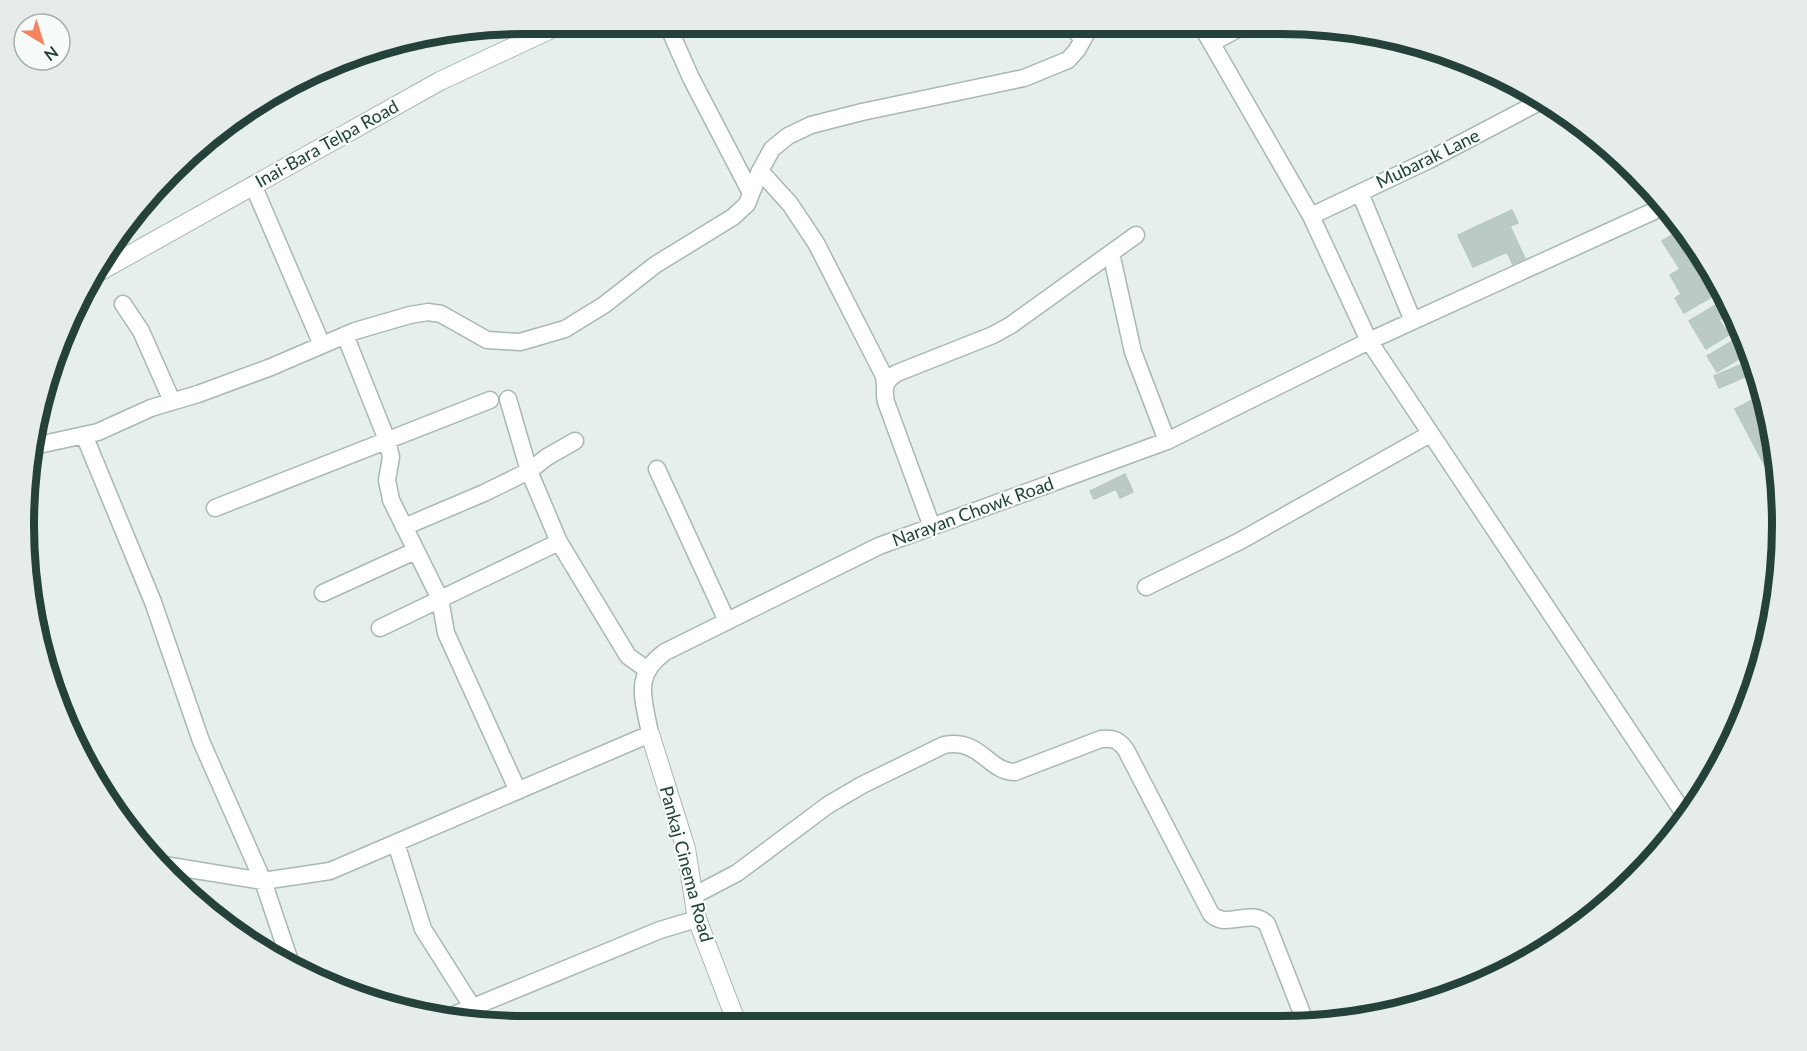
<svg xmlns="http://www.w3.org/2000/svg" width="1807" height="1051" font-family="Lato,sans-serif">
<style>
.building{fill:#bbcac4;stroke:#b8c9c2;stroke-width:1.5}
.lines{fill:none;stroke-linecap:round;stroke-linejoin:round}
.minor-casing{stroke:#a8b8b2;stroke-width:19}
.tertiary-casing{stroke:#a8b8b2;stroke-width:20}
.minor{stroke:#fff;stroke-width:16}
.tertiary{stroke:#fff;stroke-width:18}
.labels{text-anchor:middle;stroke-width:4.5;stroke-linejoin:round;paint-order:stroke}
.street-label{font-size:18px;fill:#24423a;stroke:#f7fbf9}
.rim{fill:none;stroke:#24423a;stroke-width:8}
</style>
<rect width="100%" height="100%" fill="#e6efeb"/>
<path class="building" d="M1512 210 1518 223 1510 226 1527 263 1515 269 1507 252 1473 267 1458 235Z
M1683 228 1698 247 1713 274 1681 294 1670 275 1680 269 1662 241Z
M1711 277 1720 292 1684 313 1675 298Z
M1722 301 1729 313 1719 320 1725 329 1737 322 1740 328 1706 349 1689 321Z
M1741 336 1750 352 1717 372 1707 356Z
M1752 360 1756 372 1719 388 1714 376Z
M1763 394 1773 427 1776 460 1765 466 1735 409Z
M1125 474 1133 492 1120 498 1116 489 1094 499 1090 491Z"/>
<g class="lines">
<defs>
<path id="minor" d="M667 24 691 78 751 193
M1070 25 1082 38
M1201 25 1311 216 1369 341 1687 818
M1212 43 1245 25
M760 171 790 204 816 243 884 376 885 385
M253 185 322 345
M1360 193 1413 321
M1311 216 1429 160 1543 100
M1111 253 1133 352 1167 441
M123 304 141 331 172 401
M345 335 387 440 391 457 387 480 391 500 440 599 446 633 518 791
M508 399 529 471 559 542 628 656 646 669
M84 435 153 602 201 741 263 881 291 964
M34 446 98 432 151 408 198 394 271 367 355 331 410 315 428 312 441 314 487 340 520 342 565 329 604 305 655 265 733 217 747 204 760 171 772 149 788 136 811 125 862 112 1024 78 1068 60 1077 50 1091 25
M657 469 727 621
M215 508 490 400
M404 527 484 493 529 471 547 457 575 441
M932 527 886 402C883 388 885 380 897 373L993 335 1011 325 1136 235
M1146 587 1240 541 1430 434
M323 593 415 551
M380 628 559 542
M396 843 423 929 473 1008
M164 865 263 881 330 871 650 734C644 699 632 676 665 652L879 546 1167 441 1369 341 1665 206
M693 896 737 873 828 805 862 785 944 745C981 738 988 772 1015 772L1101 739C1114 738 1119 740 1126 750L1211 914C1227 930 1251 907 1267 924L1307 1026
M449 1017 660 930 697 919"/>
<path id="tertiary" d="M97 273 440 81 562 24
M650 734 686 849 697 919 738 1026"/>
</defs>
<use href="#minor" class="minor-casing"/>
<use href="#tertiary" class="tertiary-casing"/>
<use href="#minor" class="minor"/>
<use href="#tertiary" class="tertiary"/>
</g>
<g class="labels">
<g class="street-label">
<text transform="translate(327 144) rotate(-29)" y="6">Inai-Bara Telpa Road</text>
<text transform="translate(1428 159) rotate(-26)" y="6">Mubarak Lane</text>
<text transform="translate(973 512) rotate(-20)" y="6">Narayan Chowk Road</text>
<text transform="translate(686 864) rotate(75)" y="6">Pankaj Cinema Road</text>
</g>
</g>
<path d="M0 0H1807V1051H0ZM525 34H1281A491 491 0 0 1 1772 525V525A491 491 0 0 1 1281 1016H525A491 491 0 0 1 34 525V525A491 491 0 0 1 525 34Z" fill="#e6ecea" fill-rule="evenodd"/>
<path class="rim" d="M525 34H1281A491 491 0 0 1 1772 525V525A491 491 0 0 1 1281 1016H525A491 491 0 0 1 34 525V525A491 491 0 0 1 525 34Z"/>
<g transform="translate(42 42) rotate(142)"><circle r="28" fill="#f7fbf9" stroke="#a3b1ad" stroke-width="1.5"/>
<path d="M0-4.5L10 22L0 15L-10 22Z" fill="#f4845f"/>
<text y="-9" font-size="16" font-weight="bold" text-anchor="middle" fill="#24423a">N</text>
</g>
</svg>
